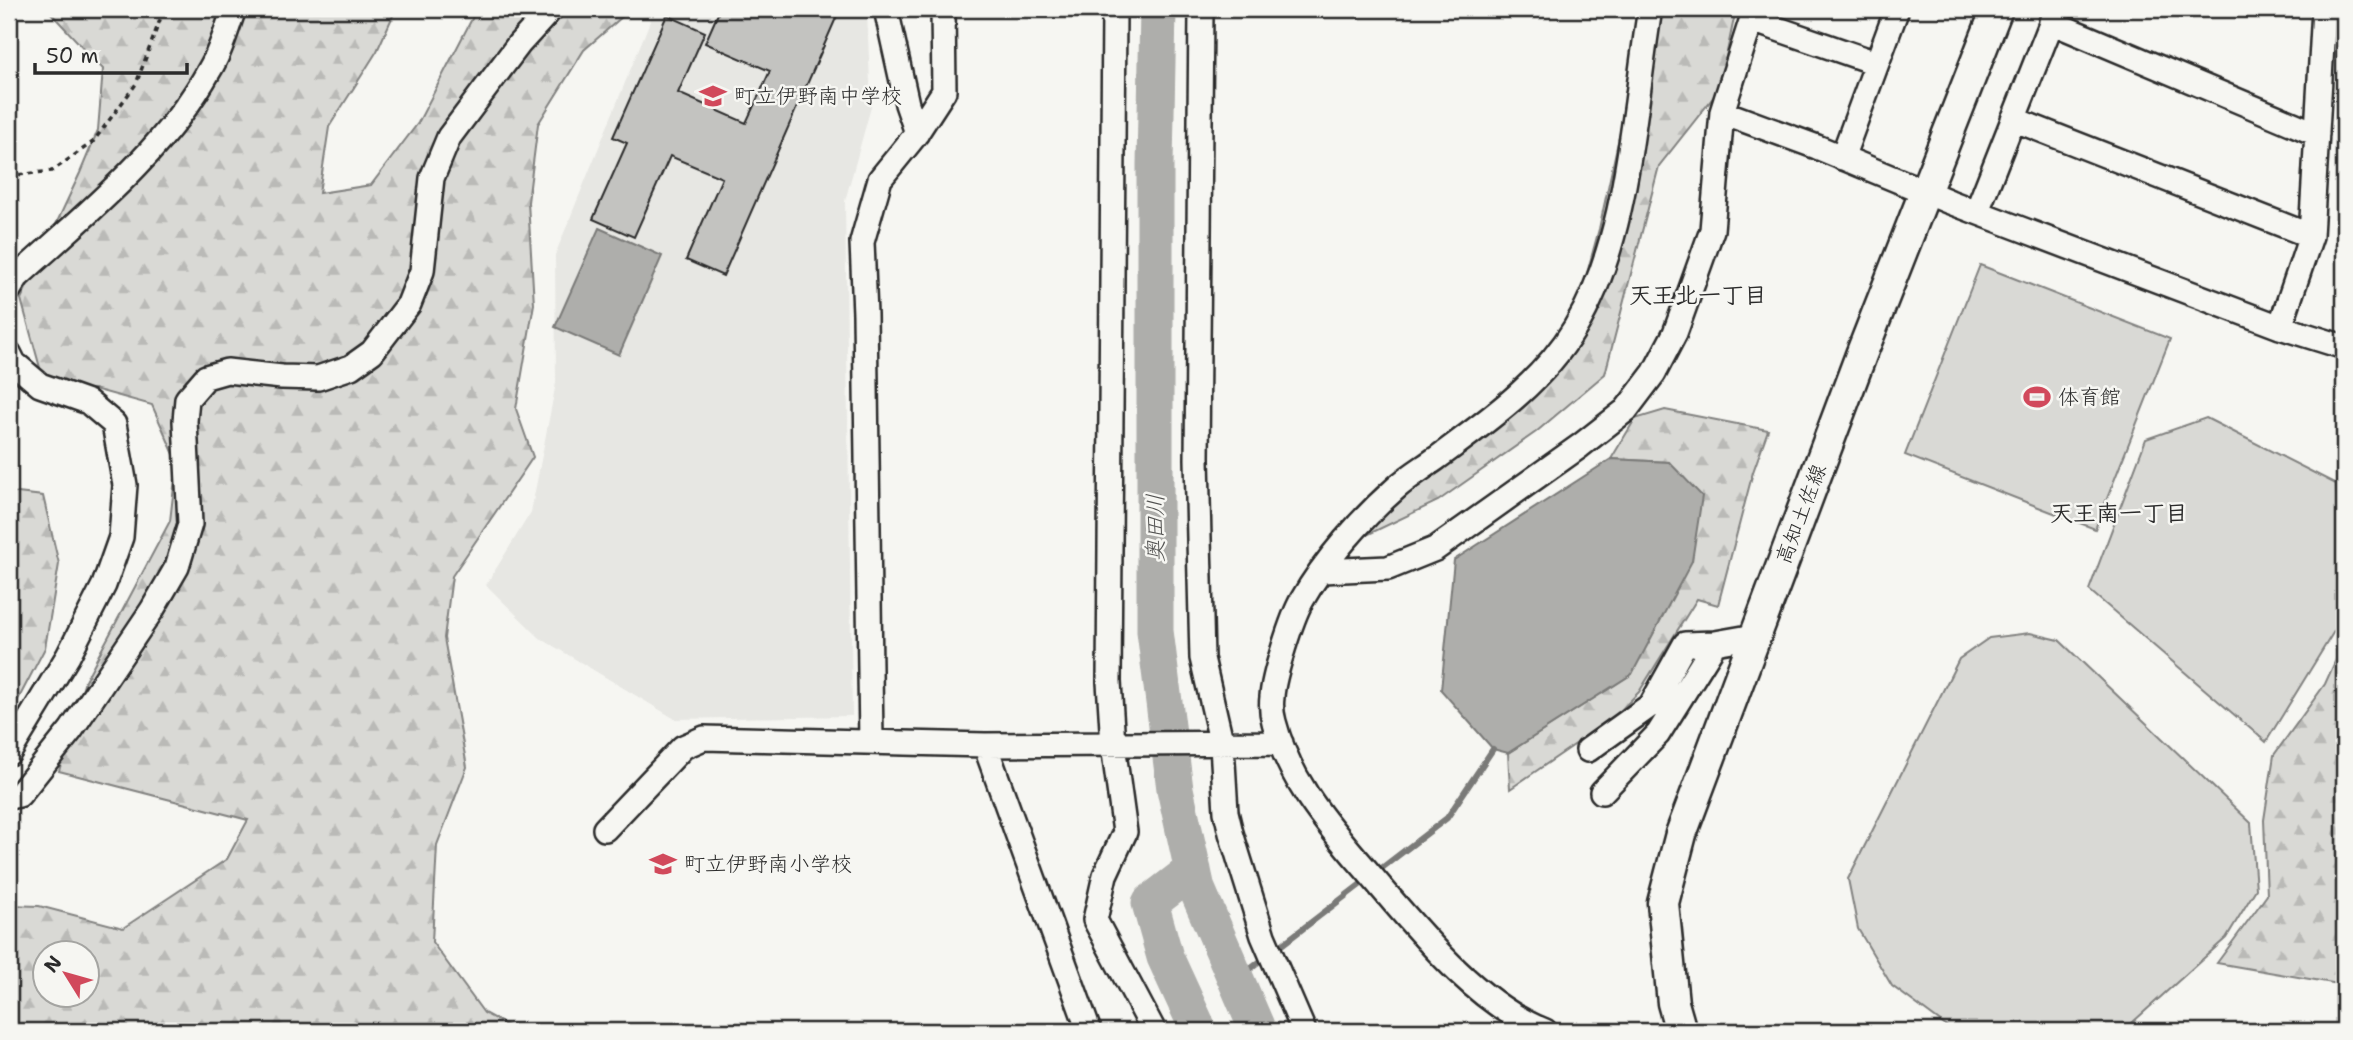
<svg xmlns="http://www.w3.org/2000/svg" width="2353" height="1040" font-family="'Shantell Sans','Klee One',sans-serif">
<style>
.built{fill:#e7e7e3}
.grass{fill:#d9d9d5;stroke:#828280;stroke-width:2}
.forest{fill:url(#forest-firs);stroke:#828280;stroke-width:2;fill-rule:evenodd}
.water{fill:#aeaeab;stroke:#7a7a78;stroke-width:2}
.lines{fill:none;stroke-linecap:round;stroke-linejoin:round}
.stream{stroke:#7a7a78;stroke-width:6}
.river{stroke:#aeaeab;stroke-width:37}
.building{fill:#c3c3c0;stroke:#2b2b2b;stroke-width:2}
.minor-casing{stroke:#2b2b2b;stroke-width:28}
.major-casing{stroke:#2b2b2b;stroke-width:35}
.path{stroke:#2b2b2b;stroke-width:3.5;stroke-dasharray:5 5;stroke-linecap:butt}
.minor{stroke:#f6f6f2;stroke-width:23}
.major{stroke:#f6f6f2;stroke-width:30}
.labels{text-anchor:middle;stroke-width:5;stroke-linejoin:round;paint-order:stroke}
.poi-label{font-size:21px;fill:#2b2b2b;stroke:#f6f6f2;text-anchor:start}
.street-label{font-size:21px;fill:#2b2b2b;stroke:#f6f6f2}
.neighbourhood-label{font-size:23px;font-weight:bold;fill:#2b2b2b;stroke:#f6f6f2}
.water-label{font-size:23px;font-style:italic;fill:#525251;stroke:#f6f6f2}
</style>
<defs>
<pattern id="forest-firs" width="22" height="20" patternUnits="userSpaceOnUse" patternTransform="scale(1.75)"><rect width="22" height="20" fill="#d9d9d5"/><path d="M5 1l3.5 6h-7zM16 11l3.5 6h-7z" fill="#babab7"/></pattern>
</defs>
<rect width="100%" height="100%" fill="#f6f6f2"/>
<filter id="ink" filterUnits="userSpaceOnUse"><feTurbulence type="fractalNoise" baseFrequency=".0143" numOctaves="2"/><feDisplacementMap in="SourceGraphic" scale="14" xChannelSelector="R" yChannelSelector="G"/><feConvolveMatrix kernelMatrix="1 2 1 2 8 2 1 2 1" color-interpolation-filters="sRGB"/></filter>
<g filter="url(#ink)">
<path class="built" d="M659 9H865L867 11 871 107 845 201 852 716 675 719 540 638 486 585 531 512 556 383 555 255 653 14Z"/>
<path class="grass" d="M1980 265 2170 339 2095 529 1905 455Z
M2206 418 2336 484 2344 584V615L2266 742 2089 590 2146 439Z
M2030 633 2059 640 2251 823 2256 889 2226 938 2123 1031H1956L1950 1029 1892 986 1858 929 1848 879 1959 659 1989 638Z"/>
<path class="forest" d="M47 9H396L377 51 329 127 319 193 371 185 418 123 477 9H631L584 50 538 124 528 202 534 304 516 409 533 457 452 576 444 638 467 767 437 845 432 942 484 1013 517 1031H9V905L39 906 123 928 227 859 248 820 59 771 85 681 170 521 177 461 152 405 94 389 47 393 21 299 80 173 98 130 103 69ZM46 953H88V995H46Z
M1647 9H1736L1719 90 1659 166 1605 374 1536 432 1438 501 1331 552 1567 347 1599 229Z
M1665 410 1768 430 1753 472 1718 605 1697 599 1639 692 1612 719 1510 789 1508 753 1632 674 1669 462 1611 459 1635 419Z
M9 492 43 496 59 564 45 648 9 717Z
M2344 642V985L2217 963 2267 895 2264 820 2274 755 2325 684Z"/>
<path class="water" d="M599 228 662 256 619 355 555 327Z
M1611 459 1669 462 1702 496 1692 561 1632 674 1508 753 1493 749 1441 690 1454 560Z"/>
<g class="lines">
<path class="stream" d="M1275 950 1447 818 1493 749
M1236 980 1266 957"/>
<path class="river" d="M1158 9 1155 165V631L1175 789 1197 889 1258 1031
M1193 870 1150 903 1165 957 1199 1031"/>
</g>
<path class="building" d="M720 9H840L723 276 686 260 722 178 670 156 634 237 593 219 627 143 613 137 667 15 705 32 678 93 746 123 770 71 705 43Z"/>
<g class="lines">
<defs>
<path id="minor" d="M886 9 907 104 917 133
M1114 9 1109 682 1113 745 1125 832 1105 875 1095 920 1154 1031
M1201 9 1197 459 1202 658 1222 745 1226 812 1231 833 1263 936 1304 1031
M1752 20 1876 63
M2051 22 2317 134
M1722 112 1817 147 1950 202 2280 327 2344 347
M2013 119 2311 236
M1842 158 1897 9
M1977 211 2057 9
M9 290 17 277C86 214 164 152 210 69 221 51 227 28 234 9
M2280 327 2311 236 2324 9
M9 353 14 363 40 385 88 402 114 424 125 485 121 537 104 585 68 656 9 753
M1322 571 1388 568 1435 549 1580 446 1626 410 1654 373 1675 333 1712 230 1722 112 1755 9
M871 742 865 314 862 242 880 179 914 137 944 91 943 9
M985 745 1089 1031
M1588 750 1651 705 1685 644 1715 643
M1602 792 1658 734 1715 643 1755 636
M9 797 19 795 71 730 152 610 177 567 190 524 185 421 187 399 206 377 227 371 282 377 318 378 351 367 372 352 409 304 422 271 432 178 449 137 519 44 551 9
M605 829 683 747 704 738 985 745 1281 743
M1545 1031C1469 1001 1408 917 1355 857 1320 816 1288 776 1274 722 1272 715 1271 705 1272 697 1273 677 1292 617 1302 600 1324 561 1362 518 1396 488 1408 477 1423 468 1437 458 1487 421 1542 383 1575 328 1629 239 1633 111 1650 9"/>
<path id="major" d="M1681 1031 1673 1003 1663 903 1681 834 1861 355 1997 9"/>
</defs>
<use href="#minor" class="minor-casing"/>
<use href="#major" class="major-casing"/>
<path class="path" d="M9 176 52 171 93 142 136 84 164 9"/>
<use href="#minor" class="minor"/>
<use href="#major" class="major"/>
</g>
</g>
<defs>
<symbol id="school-bare" viewBox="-9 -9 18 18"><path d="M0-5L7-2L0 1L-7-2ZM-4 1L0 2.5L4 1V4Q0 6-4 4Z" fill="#d1495b" stroke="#f6f6f2" stroke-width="2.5" paint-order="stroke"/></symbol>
<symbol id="stadium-bare" viewBox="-9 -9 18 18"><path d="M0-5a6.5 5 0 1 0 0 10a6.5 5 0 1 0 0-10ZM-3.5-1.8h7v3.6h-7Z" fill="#d1495b" stroke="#f6f6f2" stroke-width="2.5" paint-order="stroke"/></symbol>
</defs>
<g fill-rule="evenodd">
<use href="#school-bare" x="694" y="77" width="38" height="38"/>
<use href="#stadium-bare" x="2018" y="378" width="38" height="38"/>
<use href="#school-bare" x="644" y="845" width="38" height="38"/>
</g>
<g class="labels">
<g class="poi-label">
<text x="734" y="103">町立伊野南中学校</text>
<text x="2058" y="404">体育館</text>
<text x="684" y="871">町立伊野南小学校</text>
</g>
<g class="street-label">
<text transform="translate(1801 514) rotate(-69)" y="7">高知土佐線</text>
</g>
<g class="neighbourhood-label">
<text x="1698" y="303">天王北一丁目</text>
<text x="2119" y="521">天王南一丁目</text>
</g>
<g class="water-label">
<text transform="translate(1155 528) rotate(-90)" y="8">奥田川</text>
</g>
</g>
<rect width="2353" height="1040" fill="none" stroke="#f6f6f2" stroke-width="35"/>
<rect x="18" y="18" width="2318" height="1005" fill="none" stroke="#2b2b2b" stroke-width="2.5" filter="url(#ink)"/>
<g transform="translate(66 974) rotate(307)"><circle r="33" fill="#f6f6f2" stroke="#a5a5a2" stroke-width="2"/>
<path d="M0-5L12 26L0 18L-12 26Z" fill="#d1495b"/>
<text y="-10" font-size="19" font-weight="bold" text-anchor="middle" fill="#2b2b2b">N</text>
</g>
<path d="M35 63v10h152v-10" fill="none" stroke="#2b2b2b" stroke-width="3.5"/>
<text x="46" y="63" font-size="21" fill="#2b2b2b" stroke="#f6f6f2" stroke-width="5" paint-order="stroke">50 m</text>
</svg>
